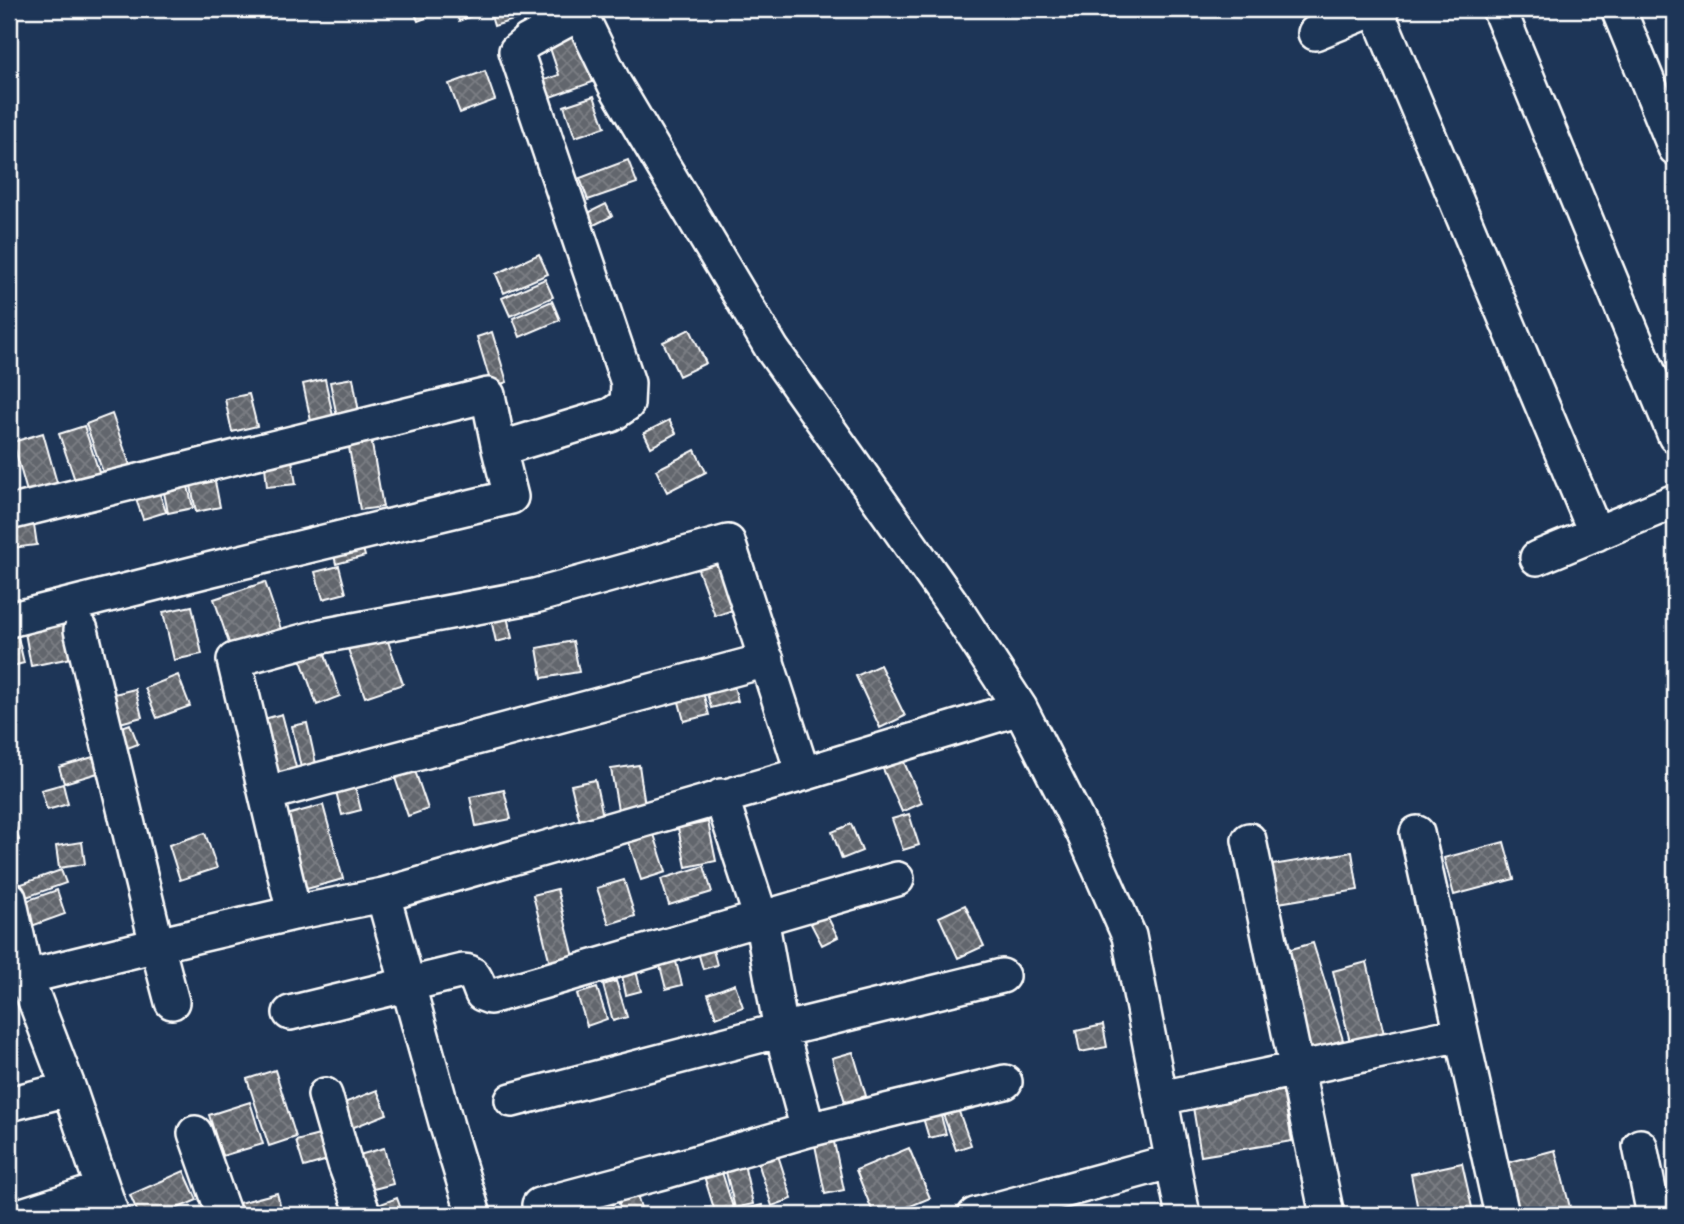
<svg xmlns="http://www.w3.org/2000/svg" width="1684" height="1224" font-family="'Indie Flower',sans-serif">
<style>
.building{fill:url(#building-cross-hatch);stroke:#fff;stroke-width:2}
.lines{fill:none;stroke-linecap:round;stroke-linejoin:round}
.minor-casing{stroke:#fff;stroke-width:38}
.minor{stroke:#1d3557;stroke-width:33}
</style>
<defs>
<pattern id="building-cross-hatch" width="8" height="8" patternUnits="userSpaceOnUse" patternTransform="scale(1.75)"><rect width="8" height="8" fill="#62666d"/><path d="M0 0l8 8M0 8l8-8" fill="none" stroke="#7a7d83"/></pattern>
</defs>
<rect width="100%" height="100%" fill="#1d3557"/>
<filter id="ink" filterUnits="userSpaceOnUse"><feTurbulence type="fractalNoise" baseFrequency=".0143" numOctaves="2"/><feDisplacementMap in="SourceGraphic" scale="14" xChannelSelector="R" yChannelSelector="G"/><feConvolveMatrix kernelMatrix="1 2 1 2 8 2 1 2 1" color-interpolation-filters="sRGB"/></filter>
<g filter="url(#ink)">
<path class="building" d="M413 9H443L444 11 418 21Z
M454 9H483L484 11 459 21Z
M489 9H513L516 19 494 26Z
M576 32 593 82 536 102 530 85 559 75 548 42Z
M485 71 495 100 460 113 449 84Z
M594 96 605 127 575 137 564 106Z
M628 160 637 183 588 200 580 178Z
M606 204 612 216 584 230 578 218Z
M539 254 548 274 504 293 496 274Z
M545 279 553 297 510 316 502 298Z
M552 301 560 320 520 337 513 318Z
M690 329 706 363 679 376 663 342Z
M492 332 507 382 492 387 477 337Z
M353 378 360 418 338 422 330 382Z
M325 379 333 416 311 421 303 384Z
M249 394 257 426 232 432 225 399Z
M112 414 132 471 106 481 86 424Z
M669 420 676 433 651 447 644 433Z
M84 426 101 478 77 486 59 434Z
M43 433 59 490 29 499 13 442Z
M370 433 383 507 360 510 347 436Z
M695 450 706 472 667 492 656 470Z
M291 454 296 484 267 487 264 455Z
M213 471 220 507 196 512 189 475Z
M185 473 193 508 168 513 161 477Z
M155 480 166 512 143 519 132 488Z
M34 525 37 545 12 548 9 529Z
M359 535 365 556 336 564 331 542Z
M714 548 736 609 715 616 693 556Z
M339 566 346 593 323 599 315 572Z
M265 582 283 635 232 652 214 599Z
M192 606 202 654 174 660 163 612Z
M506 612 512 638 496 642 490 615Z
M62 613 71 658 31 666 23 621Z
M15 624 24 663 9 667V626Z
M385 633 403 684 365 697 347 646Z
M320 641 340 696 317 705 297 649Z
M573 641 579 672 542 678 537 648Z
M880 665 905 716 880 728 856 676Z
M178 675 190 706 157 718 145 688Z
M733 683 738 701 711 708 706 690Z
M702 688 709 715 684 721 677 694Z
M135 689 142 717 109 726 102 697Z
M282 714 297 771 278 776 264 719Z
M307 723 316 764 301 768 292 726Z
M130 724 138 744 115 753 108 732Z
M93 757 98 773 64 783 59 767Z
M411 759 428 809 408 816 391 766Z
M903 760 922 803 902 812 883 769Z
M639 765 645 806 618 810 611 769Z
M352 775 361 810 342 815 333 780Z
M595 780 605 825 582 830 571 785Z
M63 784 68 804 47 810 41 790Z
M504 790 511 819 476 826 470 797Z
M323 805 343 879 303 890 283 816Z
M909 814 919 845 903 850 892 819Z
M13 820 19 840 9 842V821Z
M708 822 716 861 686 867 678 828Z
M851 824 862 851 842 859 832 832Z
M652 828 666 872 641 880 627 836Z
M205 833 217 868 180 880 169 845Z
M82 842 85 864 59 868 56 846Z
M1504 842 1514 879 1454 895 1444 858Z
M1352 852 1358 890 1272 904 1266 866Z
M704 866 712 892 669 905 661 879Z
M61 870 66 883 18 900 13 887Z
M624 880 635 916 609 924 597 888Z
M557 889 576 965 552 971 533 895Z
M57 890 65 914 26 928 17 904Z
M965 905 984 946 958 958 939 917Z
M826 914 838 937 822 945 810 922Z
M710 939 717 965 703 969 695 942Z
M1313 943 1343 1040 1307 1051 1277 953Z
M674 954 682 985 666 989 658 958Z
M633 958 641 991 626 995 619 961Z
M1367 962 1384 1034 1350 1042 1333 971Z
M616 981 627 1017 613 1021 603 985Z
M735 984 743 1007 716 1017 708 994Z
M597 988 607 1019 587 1026 577 994Z
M1103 1025 1107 1047 1080 1052 1076 1031Z
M853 1052 866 1096 845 1102 832 1058Z
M275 1070 296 1137 269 1146 247 1079Z
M1281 1080 1292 1141 1201 1156 1191 1095Z
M377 1090 387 1114 344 1131 334 1107Z
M250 1102 263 1144 222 1156 209 1115Z
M938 1105 946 1134 929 1138 921 1111Z
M958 1109 971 1145 956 1150 943 1114Z
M323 1134 331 1159 304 1167 296 1141Z
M834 1142 844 1190 825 1194 815 1145Z
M384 1148 393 1184 362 1192 352 1157Z
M909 1148 930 1198 889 1215H874L856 1170Z
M776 1149 792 1199 772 1206 756 1156Z
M1555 1150 1571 1211 1557 1215H1517L1503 1164Z
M1462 1163 1473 1212 1457 1215H1419L1411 1174Z
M744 1164 753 1204 735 1208 725 1168Z
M184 1171 197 1200 162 1215H139L130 1195Z
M722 1172 734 1211 716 1215 704 1176Z
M636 1191 643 1215H622L617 1196Z
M277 1193 283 1215H243L239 1203Z
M397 1198 402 1212 394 1215H369L367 1209Z
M611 1201 616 1215H585L583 1210Z
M762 1205 765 1215H724Z"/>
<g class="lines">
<defs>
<path id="minor" d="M578 9 615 85 772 349 953 605 1020 708 1084 834 1129 936 1183 1215
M1376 9 1596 534
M1499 9 1675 436
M1618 9 1675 148
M1315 33 1374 9
M9 513 488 395 499 449
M1537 558 1675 501
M9 620 212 569 511 497 499 449 611 415 627 404 628 383 516 51 528 41 580 13
M266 794 767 660
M721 796 761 918 781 1030 808 1130 1005 1082
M1417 833 1502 1215
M1249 840 1327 1215
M9 898 26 977 157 945 81 630
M294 913 234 660 322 636 535 596 728 542 803 774
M9 981 26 977 69 1089 9 1104
M172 1002 157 945 294 913 383 895
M290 1013 463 971C476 971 477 983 482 994L490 997 897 879
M69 1089 103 1189
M325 1095 345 1164 364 1215
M1161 1098 1461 1034
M512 1100 781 1030 1002 976
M195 1133 224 1215
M1640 1146 1654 1215
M539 1205 667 1171 808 1130
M22 1215 103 1189 112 1215
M474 1215 447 1126 383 895 803 774 1020 708
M975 1215 1173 1161"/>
</defs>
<use href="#minor" class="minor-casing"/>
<use href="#minor" class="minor"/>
</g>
</g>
<rect width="1684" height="1224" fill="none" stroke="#1d3557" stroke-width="35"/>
<rect x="18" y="18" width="1649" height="1189" fill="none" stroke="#fff" stroke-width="2.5" filter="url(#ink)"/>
</svg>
